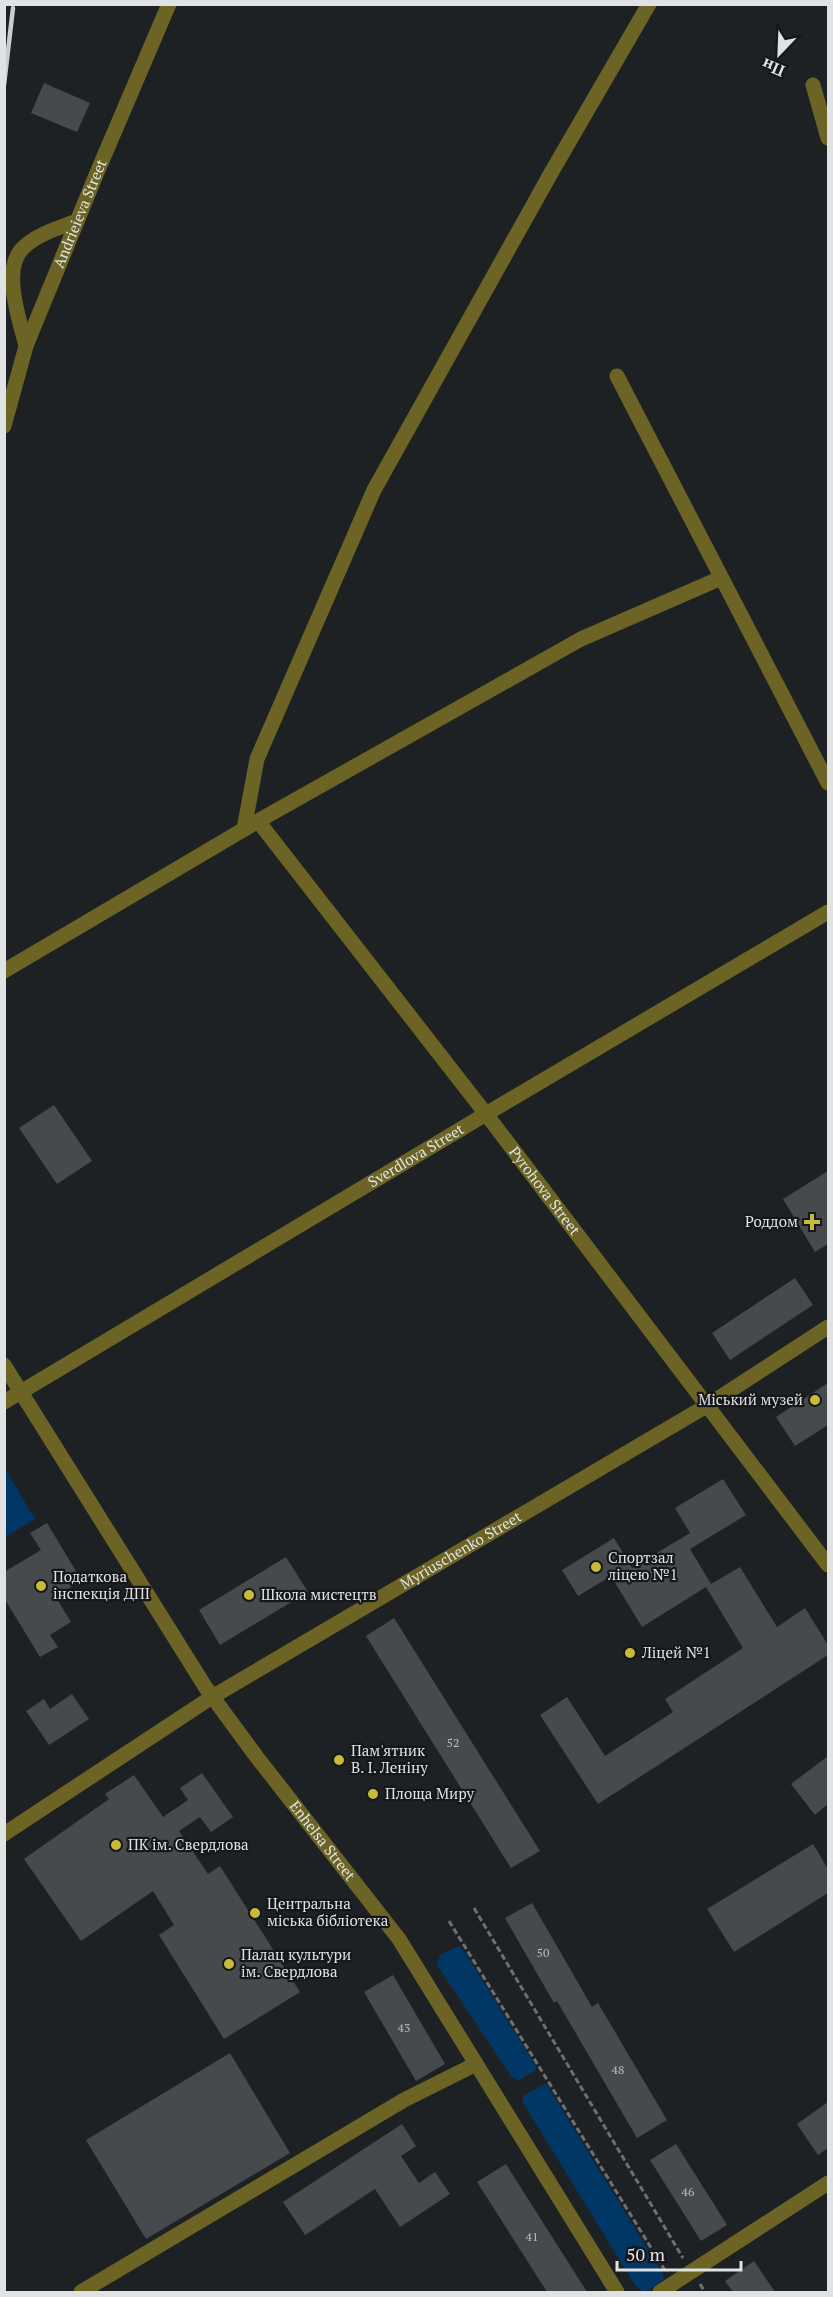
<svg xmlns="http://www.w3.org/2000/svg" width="833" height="2297" font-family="'PT Serif',serif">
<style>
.green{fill:#003764}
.building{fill:#474a4d}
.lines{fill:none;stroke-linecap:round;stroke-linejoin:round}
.path{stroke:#6d7072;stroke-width:3;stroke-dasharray:6 3;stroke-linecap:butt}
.minor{stroke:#6c6425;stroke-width:15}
.rail{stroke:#cbcdcf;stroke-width:4.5}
.poi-dot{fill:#c9ba3a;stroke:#15171a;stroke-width:2}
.labels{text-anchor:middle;stroke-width:4.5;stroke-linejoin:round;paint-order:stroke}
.number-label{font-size:12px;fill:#babcbe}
.street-label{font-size:15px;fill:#e0e2e4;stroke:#15171a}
.poi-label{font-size:15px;fill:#e0e2e4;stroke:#15171a;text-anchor:start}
</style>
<rect width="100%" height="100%" fill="#1e2123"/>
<path class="green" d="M5 1469 35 1519 5 1537H4Z
M456 1947H461L464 1951 536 2066V2070L518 2081 511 2076 437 1965 440 1955Z
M544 2084 547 2085 663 2274 664 2279C659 2285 650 2289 643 2292L635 2285 523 2103V2096Z"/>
<path class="building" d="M44 83 90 103 77 132 31 113Z
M54 1105 92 1161 57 1184 19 1128Z
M828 1171V1244L815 1252 783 1199Z
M795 1278 813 1305 730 1360 712 1333Z
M828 1383V1425L795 1446 776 1417Z
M723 1479 746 1515 690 1549 711 1584 740 1567 777 1627 805 1608 828 1645V1655L598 1804 540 1715 567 1697 605 1756 673 1712 665 1699 743 1648 706 1587 642 1627 611 1576 578 1596 562 1570 614 1538 632 1568 690 1533 675 1508Z
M47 1523 82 1581 55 1596 71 1622 50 1635 58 1647 40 1657 4 1598V1572L41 1550 30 1533Z
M286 1557 308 1592 220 1645 199 1610Z
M394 1618 540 1851 511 1868 366 1636Z
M72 1694 89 1719 49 1745 26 1711 44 1699 50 1709Z
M828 1756V1804L815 1815 791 1784Z
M202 1773 233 1817 211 1832 200 1817 179 1831 208 1874 220 1866 300 1992 224 2039 159 1935 174 1925 153 1891 81 1941 24 1859 109 1799 105 1794 134 1775 163 1817 188 1800 180 1788Z
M813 1844 828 1869V1893L734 1952 707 1909Z
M532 1903 592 2007 598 2003 667 2120 637 2138 557 2001 554 2003 505 1918Z
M393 1975 445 2064 416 2081 364 1992Z
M230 2053 290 2153 146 2239 86 2140Z
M828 2102V2148L818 2155 797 2124Z
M402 2124 416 2146 401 2156 419 2183 435 2172 450 2194 400 2227 375 2189 305 2235 283 2202Z
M676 2144 727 2225 701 2241 650 2160Z
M506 2164 587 2292H547L477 2182Z
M754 2261 775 2292H733L725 2281Z"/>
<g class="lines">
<path class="path" d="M474 1908 683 2258
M449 1921 666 2272
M700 2284 705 2292"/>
<g class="minor">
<path d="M813 85 828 138"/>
<path d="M26 346C20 321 1 269 23 248 37 234 59 228 77 221"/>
<path d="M617 376 828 783"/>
<path id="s1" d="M4 426 26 346 96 175 169 4"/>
<path id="s2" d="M258 821 486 1114 828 1565"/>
<path d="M244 829 257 759 374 490 551 173 649 4"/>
<path d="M4 971 258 821 581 639 721 578"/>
<path id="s3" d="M4 1365 206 1688 256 1756 399 1939 617 2292"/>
<path id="s4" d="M4 1402 486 1114 828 912"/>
<path id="s5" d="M4 1834 212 1697 708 1405 828 1327"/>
<path d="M81 2292 404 2100 476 2064"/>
<path d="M660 2292 828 2183"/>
</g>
<path class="rail" d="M4 85 13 8"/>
</g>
<g class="poi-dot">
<path d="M809 1213h6v6h6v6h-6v6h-6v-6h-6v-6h6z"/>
<circle cx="815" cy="1400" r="6"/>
<circle cx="596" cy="1567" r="6"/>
<circle cx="41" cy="1586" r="6"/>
<circle cx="249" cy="1595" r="6"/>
<circle cx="630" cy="1653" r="6"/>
<circle cx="339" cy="1760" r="6"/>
<circle cx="373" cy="1794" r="6"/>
<circle cx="116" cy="1845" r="6"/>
<circle cx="255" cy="1913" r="6"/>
<circle cx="229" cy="1964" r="6"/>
</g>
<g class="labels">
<g class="number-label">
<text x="453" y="1747">52</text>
<text x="543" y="1957">50</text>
<text x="404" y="2032">43</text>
<text x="618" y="2074">48</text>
<text x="688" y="2196">46</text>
<text x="532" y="2241">41</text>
</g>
<g class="street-label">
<text dy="5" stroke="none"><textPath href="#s1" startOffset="226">Andrieieva Street</textPath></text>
<text dy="5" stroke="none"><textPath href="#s4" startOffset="480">Sverdlova Street</textPath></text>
<text dy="5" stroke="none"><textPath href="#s2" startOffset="468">Pyrohova Street</textPath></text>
<text dy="5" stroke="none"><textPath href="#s5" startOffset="538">Myriuschenko Street</textPath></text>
<text dy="5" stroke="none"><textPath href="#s3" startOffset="573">Enhelsa Street</textPath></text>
</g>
<g class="poi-label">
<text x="798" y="1227" text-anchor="end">Роддом</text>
<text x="803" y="1405" text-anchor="end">Міський музей</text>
<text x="608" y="1563">Спортзал<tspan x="608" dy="17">ліцею №1</tspan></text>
<text x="53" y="1582">Податкова<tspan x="53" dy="17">інспекція ДПІ</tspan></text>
<text x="261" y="1600">Школа мистецтв</text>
<text x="642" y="1658">Ліцей №1</text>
<text x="351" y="1756">Пам'ятник<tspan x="351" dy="17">В. І. Леніну</tspan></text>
<text x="385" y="1799">Площа Миру</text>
<text x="128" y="1850">ПК ім. Свердлова</text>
<text x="267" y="1909">Центральна<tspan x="267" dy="17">міська бібліотека</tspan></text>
<text x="241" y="1960">Палац культури<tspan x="241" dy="17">ім. Свердлова</tspan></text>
</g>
</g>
<rect width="833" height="2297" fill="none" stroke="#e0e2e4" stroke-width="12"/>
<g transform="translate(779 54) rotate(203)" stroke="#15171a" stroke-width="4.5" paint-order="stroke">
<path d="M0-4.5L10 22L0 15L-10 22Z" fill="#e0e2e4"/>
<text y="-9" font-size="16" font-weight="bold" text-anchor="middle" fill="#e0e2e4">Пн</text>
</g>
<path d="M617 2261v9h124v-9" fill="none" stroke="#e0e2e4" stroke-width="3"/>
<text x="626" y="2261" font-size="18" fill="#e0e2e4" stroke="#15171a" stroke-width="4.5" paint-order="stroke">50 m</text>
</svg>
